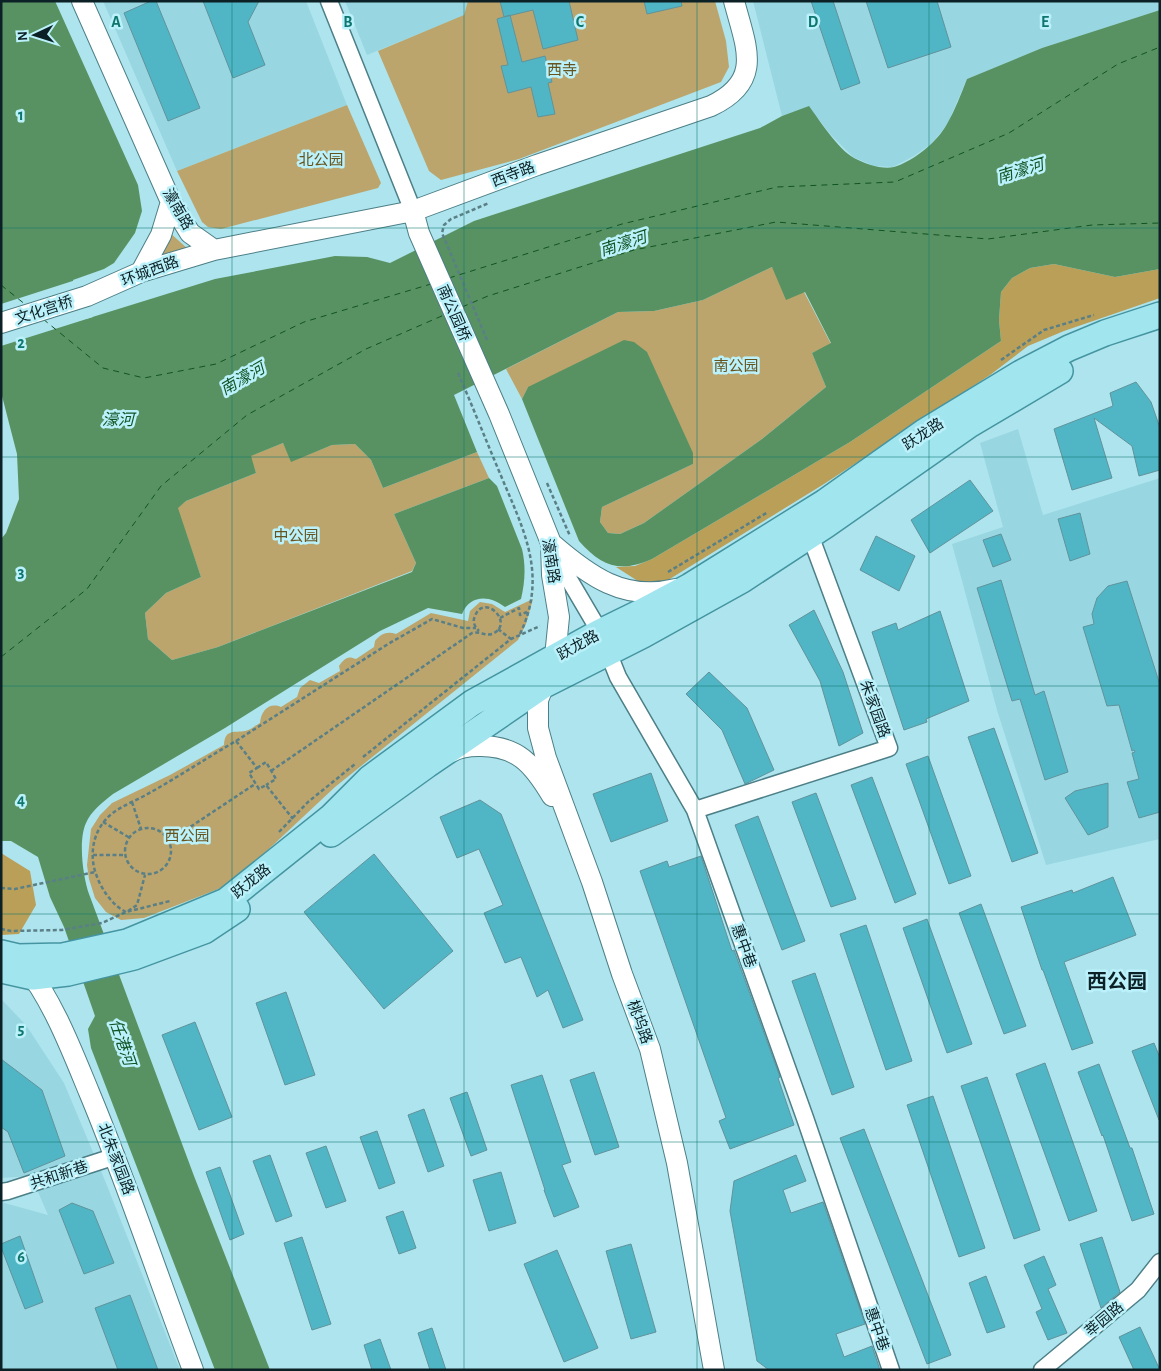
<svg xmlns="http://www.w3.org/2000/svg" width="1161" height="1371" font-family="'Alegreya Sans','Noto Sans SC',sans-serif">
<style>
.built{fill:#98d7e1}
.green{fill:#bba56c}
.forest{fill:#ba9f58}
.water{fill:#589262}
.pier{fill:#aee4ed}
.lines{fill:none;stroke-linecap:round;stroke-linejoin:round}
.ferry{stroke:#115424;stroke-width:1;stroke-dasharray:6 5;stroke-linecap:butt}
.building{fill:#50b6c5;stroke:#60939c}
.minor-casing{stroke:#4c7f87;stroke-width:19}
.tertiary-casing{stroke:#4c7f87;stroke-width:22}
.primary-casing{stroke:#4495a1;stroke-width:28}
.path{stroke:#5a7f86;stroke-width:2.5;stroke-dasharray:4 2.5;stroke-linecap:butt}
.minor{stroke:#fff;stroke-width:16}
.tertiary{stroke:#fff;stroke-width:20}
.primary{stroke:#a1e5ef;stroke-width:25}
.grid{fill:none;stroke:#0f766e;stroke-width:1;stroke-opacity:0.55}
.labels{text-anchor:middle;stroke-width:5;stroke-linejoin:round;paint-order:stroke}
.park-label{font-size:15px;fill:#67531d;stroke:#bbf1fa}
.street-label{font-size:15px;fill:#0c2125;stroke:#bbf1fa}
.water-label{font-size:16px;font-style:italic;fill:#115424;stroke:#bbf1fa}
.district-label{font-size:20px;font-weight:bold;fill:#0c2125;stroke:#bbf1fa}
.grid-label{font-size:16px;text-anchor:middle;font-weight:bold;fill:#0f766e;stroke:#bbf1fa;stroke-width:5;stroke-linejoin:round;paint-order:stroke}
</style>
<rect width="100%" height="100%" fill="#aee4ed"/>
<path class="built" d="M103 1H306L347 105 177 171Z
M345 1H468L465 15 367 55Z
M753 1H1160V10L1042 48 967 79 947 125 931 144 914 156 893 167 874 166 853 157 831 135 809 107 782 116Z
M1018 429 1043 515 1160 478V839L1046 865 997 710 952 544 1003 527 980 443Z
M1 999 26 1025 64 1083 106 1183 180 1370H1V1202L48 1215 31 1176 1 1178Z"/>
<path class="green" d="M468 1H715L726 41 729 67 721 82 519 159 441 180 429 171 378 51 464 15Z
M347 105 381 183 378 188 221 229 208 227 202 222 177 171Z
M169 232 188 249 159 258Z
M772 267 804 292 831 344 812 353 826 387 762 439 644 523 620 534 608 533 600 522 602 507 693 464 528 387 522 399 506 369 618 312 654 311 703 300Z
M283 443 292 461 332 445 355 444 371 460 383 488 477 452 489 478 394 514 416 563 412 571 218 647 172 660 148 639 145 613 166 593 201 577 177 508 186 501 256 473 250 456Z
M533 599 526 624 518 640 335 787 255 862 221 888 144 918 121 920 106 912 95 898 89 879 87 865 91 829 100 815 112 803 170 775 224 745C225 728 235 733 245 731 250 730 256 725 260 723 261 711 269 702 281 707L297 697 300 688 310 680 319 683 340 671 339 666C344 659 347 655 356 659L374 647 375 641C381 633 388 631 396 634L431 613 468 621 470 611 480 602 492 604 505 612Z"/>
<path class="forest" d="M1054 264 1115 277 1160 269V298L1064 331 1028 346 990 375 824 484 660 585H644L616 567 635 566 652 559 850 442 1001 341 999 320 1001 292 1012 278 1030 268Z
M1 853 30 871 36 905 19 934 1 935Z"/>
<path class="water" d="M1 1H55L138 185 142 211 135 233 114 263 104 269 73 280 86 319 215 279 335 256 367 257 390 263 474 221 760 128 782 116 809 106C820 121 838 149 854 158 865 164 883 170 894 167 914 161 937 142 947 124 955 110 961 94 967 79L1042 48 1160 10V269L1115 277 1054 264 1030 268 1012 278 1001 292 999 320 1001 341 850 442 652 559C620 573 602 567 579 541L522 399 528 387 624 340 634 342 647 352 693 453V464L602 507 600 522 608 533 620 534 644 523 762 439 826 387 812 353 831 343 805 292 786 300 772 267 703 300 654 311 618 312 454 395 477 452 383 488 371 460 355 444 332 445 291 462 283 443 251 456 256 473 186 501 178 508 201 577 166 593 145 613 148 639 172 660 218 647 412 572 416 563 394 514 489 478 497 486 522 549C526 566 525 582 521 599L505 607C490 595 470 594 462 614L428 608 380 631 225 728 113 794C103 802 91 811 86 823 78 840 83 877 89 894L194 1176 270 1370H215L91 1048 88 1029 95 1016 64 927 50 897 38 857 11 841H1V539L6 533 19 499 17 454 1 392Z"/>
<path class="pier" d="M82 278 83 280 76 281 87 316 92 314 93 317 1 346V304Z"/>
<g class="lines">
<path class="ferry" d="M449 278 622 224 777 187 895 182 1009 133 1118 64 1160 47
M1 285 26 305
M462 307 488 296 634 250 776 222 988 239 1092 225 1160 223
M43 319 103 368 144 378 216 364 304 322 431 284
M1 657 87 589 161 486 247 415 366 349 444 315"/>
</g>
<path class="building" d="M151 1H156L200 108 168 121 124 13Z
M203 1H259L248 22 265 65 233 78Z
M500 1H569L578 40 543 49 533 10 504 17Z
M644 1H681L682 6 647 14Z
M811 1H833L860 83 841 90Z
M866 1H937L951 47 888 68Z
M510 15 522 62 545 56 552 82 548 83 555 114 538 117 531 87 508 93 501 66 508 65 497 19Z
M1136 382 1151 402 1160 428V470L1139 476 1132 446 1094 418 1112 478 1072 490 1054 429 1113 406 1110 393Z
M970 480 993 511 930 553 911 520Z
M1080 513 1090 554 1070 561 1058 519Z
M1001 534 1011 560 993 567 983 540Z
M876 536 915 556 899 591 860 570Z
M1001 580 1035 695 1044 691 1068 772 1045 780 1020 699 1012 701 977 588Z
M1127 581 1160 685V812L1139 818 1127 782 1139 779 1132 753 1135 752 1134 750 1132 751 1119 705 1107 706 1083 627 1094 624 1092 614 1097 598 1108 586Z
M814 610 843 672 863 733 839 746 820 681 789 625Z
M940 611 969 701 926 719 927 722 904 730 872 632 896 623 898 630Z
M709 672 747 708 774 770 745 784 722 730 686 694Z
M994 728 1038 853 1012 862 968 737Z
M928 756 971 876 949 884 906 764Z
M651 773 668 821 611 842 593 794Z
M872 777 916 894 895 903 851 785Z
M1108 783V827L1088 835 1065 798 1075 791Z
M816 793 856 899 831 907 792 802Z
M480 800 501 814 583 1020 563 1028 548 990 537 997 521 957 505 963 484 913 503 905 479 849 457 858 440 817Z
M758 816 805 941 782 950 735 825Z
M374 854 453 951 384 1009 304 912Z
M701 856 732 951 734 950 780 1077 778 1078 794 1125 730 1149 719 1121 726 1118 640 871 667 861 669 867Z
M1113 877 1136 935 1064 962 1093 1043 1072 1050 1043 970H1042L1021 907 1072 890 1073 893Z
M981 904 1026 1026 1004 1034 959 913Z
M927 919 972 1044 947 1053 903 928Z
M866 925 912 1061 886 1070 840 934Z
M815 973 854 1087 832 1095 792 981Z
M286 992 315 1075 285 1085 256 1003Z
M195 1022 232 1117 199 1130 162 1035Z
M1154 1043 1160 1058 1159 1120 1132 1051Z
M1 1059 42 1090 65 1156 24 1173 8 1132 1 1127Z
M1045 1063 1097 1211 1069 1221 1016 1074Z
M1099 1064 1130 1148H1132L1154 1214 1132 1221 1103 1135 1102 1136 1078 1072Z
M594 1072 619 1147 595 1155 570 1080Z
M542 1075 571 1162 562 1165 579 1207 554 1217 544 1190H545L511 1085Z
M987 1077 1040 1230 1014 1239 961 1086Z
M467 1092 487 1150 471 1156 450 1098Z
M933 1096 985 1248 959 1257 907 1105Z
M424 1109 444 1166 428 1172 408 1115Z
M864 1129 951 1355 927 1364 840 1138Z
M377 1131 395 1183 379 1189 360 1137Z
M326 1146 346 1201 326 1208 306 1153Z
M270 1155 292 1216 276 1222 253 1161Z
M796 1155 806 1181 783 1190 791 1213 823 1202 865 1324 836 1334 844 1357 872 1346 880 1370H769L757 1361 730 1211 734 1181Z
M220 1167 244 1234 230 1240 206 1172Z
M501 1172 516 1223 489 1231 473 1180Z
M72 1203 93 1211 114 1263 84 1274 59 1210Z
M403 1211 416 1248 399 1254 386 1217Z
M20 1236 43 1302 25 1309 1 1247V1244Z
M302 1237 331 1324 312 1330 284 1243Z
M1102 1237 1120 1292 1101 1308 1080 1244Z
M631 1244 656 1332 631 1339 606 1251Z
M557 1250 598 1348 564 1362 524 1264Z
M1044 1256 1056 1285 1048 1289 1067 1333 1048 1340 1036 1312 1042 1309 1024 1265Z
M986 1276 1005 1327 987 1333 969 1283Z
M130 1295 158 1370H118L95 1308Z
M1140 1327 1160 1370H1134L1119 1337Z
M432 1328 446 1370H430L418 1333Z
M380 1339 391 1370H372L364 1345Z"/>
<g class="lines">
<defs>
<path id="minor" d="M329 1 413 211
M552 547 570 581 600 632 618 677 695 810 805 1118 891 1370
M695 810 889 748 810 535
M1 1192 8 1191 116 1156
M1042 1370 1138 1290 1160 1262"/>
<path id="tertiary" d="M82 1 171 202 190 233 214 250
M413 211 419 233 499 414 551 543 552 575 559 617 555 657 538 700V728L546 758 592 882 622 974 650 1049 677 1163 714 1370
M141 272 161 235 171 202
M1 323 87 296 141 272 214 250 413 211 537 165 711 106C764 81 746 47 734 1
M551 543C589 576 624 602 676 589
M451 752C458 748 469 746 478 746 517 745 533 764 552 796
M25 966C53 1001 72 1051 89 1092 127 1183 158 1277 193 1370"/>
<path id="primary" d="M331 834 427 765 544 685 643 635 742 580 826 525 969 425 1060 371
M1 953 18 957 63 956 127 942 226 901 331 817 370 778 472 703 600 632 641 612 690 586 825 502 924 432 1021 373 1069 348 1105 333 1160 315
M1 970 33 977 68 973 134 957 204 931 237 909"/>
</defs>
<use href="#minor" class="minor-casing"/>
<use href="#tertiary" class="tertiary-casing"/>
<use href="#primary" class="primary-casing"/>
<path class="path" d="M487 340 442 233 444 225 451 219 489 203
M1001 360 1044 330 1094 315
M458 373C472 405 485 438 499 471 522 527 549 573 520 634
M547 483 570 536
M668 572 768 512
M500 618 519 608 520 615 527 612
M498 629 511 639
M236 741 388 644 432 619 463 628H476
M363 757 511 639 540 626
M257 768 266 762 276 779 266 785
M271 771 472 633C479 631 485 636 492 634 516 624 484 592 475 616 472 622 475 627 479 631
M132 802 141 829
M103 822 130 838
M125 851a23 23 0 1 1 46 0a23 23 0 1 1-46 0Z
M279 832 308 802 355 764
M169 841 255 784
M93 855H126
M1 888 15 889 95 872
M128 911 137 905 145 875
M126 912C112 905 101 889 96 874 90 858 92 837 103 823 113 809 129 804 144 796 175 779 205 759 236 741L257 768 249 773 259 789 266 785 293 819
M1 929 11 931 62 930 102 923 126 912 170 901"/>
<use href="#minor" class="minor"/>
<use href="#tertiary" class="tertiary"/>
<use href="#primary" class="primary"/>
</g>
<path class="grid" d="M232 1V1370M464 1V1370M697 1V1370M929 1V1370M1 228H1160M1 457H1160M1 686H1160M1 914H1160M1 1142H1160"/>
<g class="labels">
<g class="park-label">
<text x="562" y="75">西寺</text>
<text x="321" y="165">北公园</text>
<text x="736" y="371">南公园</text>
<text x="296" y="541">中公园</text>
<text x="187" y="841">西公园</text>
</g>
<g class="street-label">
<text transform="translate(513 174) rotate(-21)" y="5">西寺路</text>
<text transform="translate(178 209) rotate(60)" y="5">濠南路</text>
<text transform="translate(150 271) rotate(-20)" y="5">环城西路</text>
<text transform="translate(44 310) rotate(-18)" y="5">文化宫桥</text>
<text transform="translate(454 313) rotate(66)" y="5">南公园桥</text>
<text transform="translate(923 434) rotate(-33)" y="5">跃龙路</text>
<text transform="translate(551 561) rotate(81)" y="5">濠南路</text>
<text transform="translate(578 645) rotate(-29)" y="5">跃龙路</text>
<text transform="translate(875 709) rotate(70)" y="5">朱家园路</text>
<text transform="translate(251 881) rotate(-39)" y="5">跃龙路</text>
<text transform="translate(744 946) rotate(70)" y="5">惠中巷</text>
<text transform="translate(640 1022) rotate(70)" y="5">桃坞路</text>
<text transform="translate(116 1159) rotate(69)" y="5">北朱家园路</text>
<text transform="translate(59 1175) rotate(-18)" y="5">共和新巷</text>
<text transform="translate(1104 1319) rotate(-40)" y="5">莘园路</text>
<text transform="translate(877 1329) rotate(71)" y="5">惠中巷</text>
</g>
<g class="water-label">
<text transform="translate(1020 170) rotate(-17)" y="6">南濠河</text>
<text transform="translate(623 243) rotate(-18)" y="6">南濠河</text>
<text transform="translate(242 378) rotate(-30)" y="6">南濠河</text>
<text x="118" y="425">濠河</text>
<text transform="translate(123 1042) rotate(71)" y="6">任港河</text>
</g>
<g class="district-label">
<text x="1117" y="988">西公园</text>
</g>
</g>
<g class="grid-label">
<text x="116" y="27">A</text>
<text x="348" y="27">B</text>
<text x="580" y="27">C</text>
<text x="813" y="27">D</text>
<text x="1045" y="27">E</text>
<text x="21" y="120">1</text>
<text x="21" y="348">2</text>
<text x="21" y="577">3</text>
<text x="21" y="805">4</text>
<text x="21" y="1034">5</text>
<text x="21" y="1262">6</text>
</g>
<rect width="1161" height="1371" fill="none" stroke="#0c2125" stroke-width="5"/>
<g transform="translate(35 35) rotate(266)" stroke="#bbf1fa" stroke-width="4" paint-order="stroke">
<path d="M0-4L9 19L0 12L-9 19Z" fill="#0c2125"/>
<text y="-8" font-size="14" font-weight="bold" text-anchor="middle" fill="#0c2125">N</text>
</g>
</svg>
